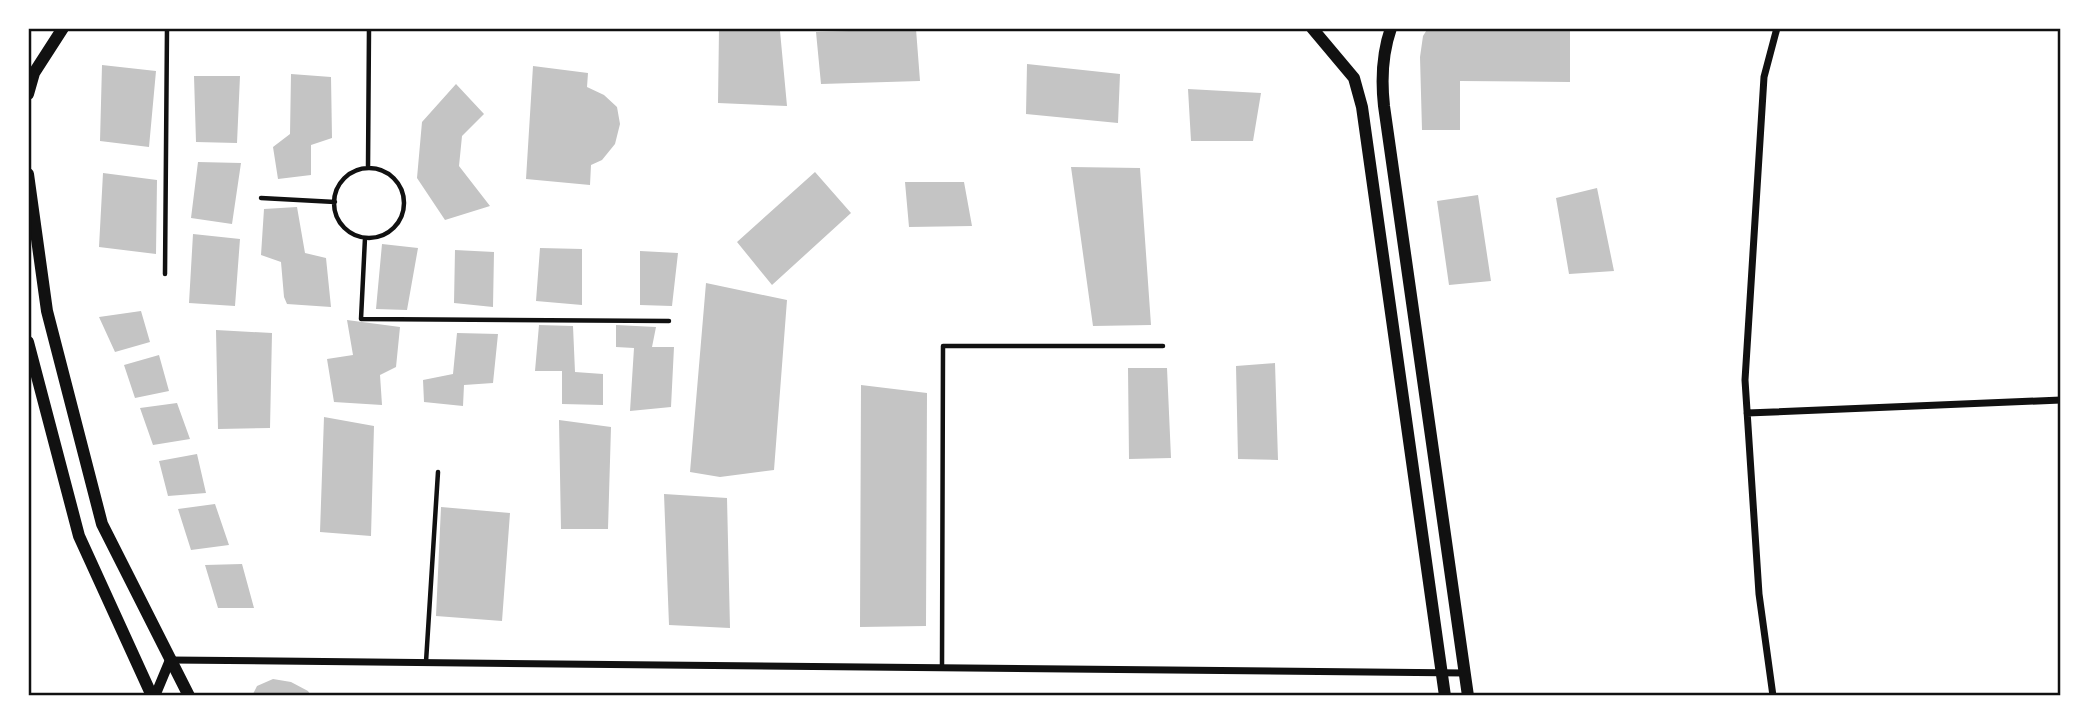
<svg xmlns="http://www.w3.org/2000/svg" width="2089" height="724" font-family="'PT Sans Narrow',sans-serif">
<style>
.building{fill:#c4c4c4}
.lines{fill:none;stroke-linecap:round;stroke-linejoin:round}
.service{stroke:#111;stroke-width:4.5}
.minor{stroke:#111;stroke-width:7}
.tertiary{stroke:#111;stroke-width:10}
.secondary{stroke:#111;stroke-width:12}
.neatline{fill:none;stroke:#111;stroke-width:2.5}
</style>
<rect width="100%" height="100%" fill="#fff"/>
<path class="building" d="M1428 28H1570V82L1460 81V130H1422L1420 57 1423 36Z
M719 29 780 31 787 106 718 103Z
M916 29 920 81 821 84 816 32Z
M1027 64 1120 74 1118 123 1026 114Z
M102 65 156 71 149 147 100 141Z
M533 66 588 73 587 87 604 95 617 107 620 124 615 144 602 160 591 165 590 185 526 179Z
M291 74 331 77 332 138 311 145V175L278 179 273 147 290 134Z
M194 76H240L237 143 196 142Z
M456 84 484 114 462 136 459 166 490 206 445 220 417 178 422 122Z
M1188 89 1261 93 1253 141H1191Z
M198 162 241 163 232 224 191 218Z
M1071 167 1140 168 1151 325 1093 326Z
M815 172 851 213 772 285 737 242Z
M103 173 157 180 156 254 99 247Z
M905 182H964L972 226 909 227Z
M1597 188 1614 271 1569 274 1556 198Z
M1478 195 1491 281 1449 285 1437 201Z
M297 207 305 253 326 258 331 307 287 304 284 297 281 262 261 255 264 209Z
M193 234 240 239 235 306 189 303Z
M382 244 418 248 407 310 376 309Z
M540 248 582 249V305L536 301Z
M455 250 494 252 493 307 454 303Z
M640 251 678 253 672 306 640 305Z
M706 283 787 300 774 470 720 477 690 472Z
M141 311 150 342 115 352 99 317Z
M347 320 400 327 396 367 380 375 382 405 334 402 327 359 353 355Z
M539 325 573 326 575 372 603 374V405L562 404V371H535Z
M616 325 656 327 652 347H674L671 407 630 411 634 348 616 347Z
M216 330 272 333 270 428 218 429Z
M457 333 498 334 493 383 464 385 463 406 424 402 423 380 453 374Z
M159 355 169 391 135 398 124 365Z
M1275 363 1278 460 1238 459 1236 366Z
M1128 368H1167L1171 458 1129 459Z
M861 385 927 393 926 626 860 627Z
M177 403 190 439 153 445 140 408Z
M324 417 374 426 371 536 320 532Z
M559 420 611 427 608 529H561Z
M197 454 206 493 168 496 159 461Z
M664 494 727 498 730 628 669 625Z
M215 504 229 545 191 550 178 509Z
M441 507 510 513 502 621 436 616Z
M242 564 254 608H218L205 565Z
M273 679 291 682 308 691 311 696H252L257 686Z"/>
<g class="lines">
<path class="service" d="M368 167 369 28
M334 203a35 35 0 1 1 70 0a35 35 0 1 1-70 0Z
M261 198 335 202
M365 238 361 319 669 321
M165 274 167 28
M426 662 438 472
M942 667 943 346H1163"/>
<path class="minor" d="M1747 413 2061 400
M171 660 1465 673
M1773 696 1759 594 1745 380 1764 77 1777 28"/>
<path class="tertiary" d="M155 696 170 660"/>
<path class="secondary" d="M1312 28 1354 78 1362 107 1445 696
M1391 28C1382 54 1381 79 1384 106L1468 696
M28 94 34 73 63 28
M28 174 47 311 102 524 189 696
M28 342 79 536 152 696"/>
</g>
<rect width="2089" height="724" fill="none" stroke="#ffffff" stroke-width="60"/>
<rect x="30" y="30" width="2029" height="664" class="neatline"/>
</svg>
